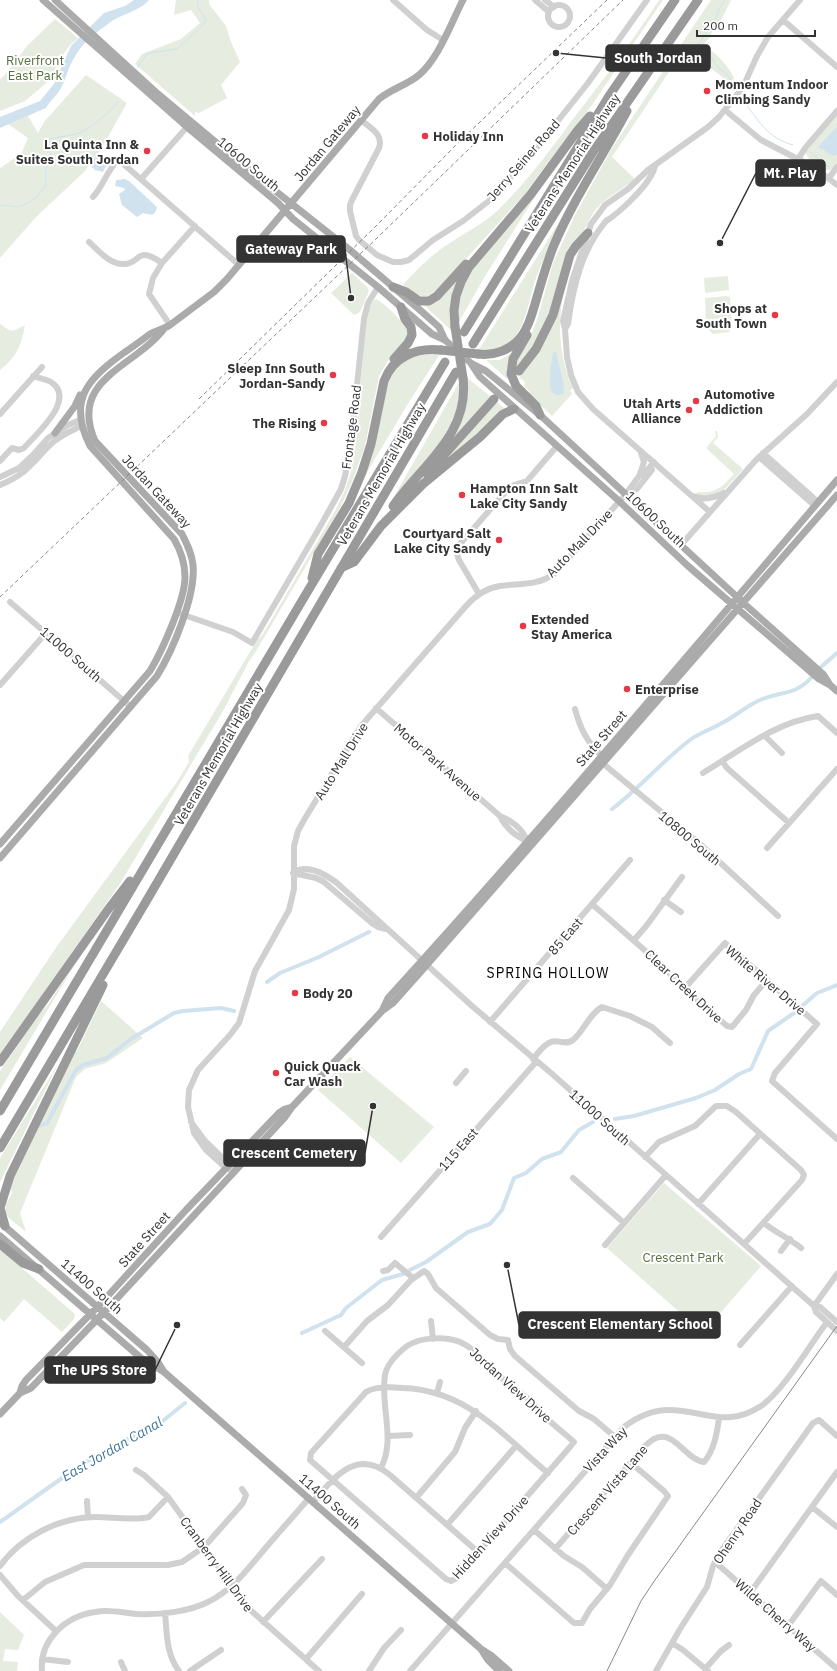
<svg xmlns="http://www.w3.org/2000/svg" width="837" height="1671" font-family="'IBM Plex Sans',sans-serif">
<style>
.green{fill:#e6ecdf}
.water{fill:#cfe2ee}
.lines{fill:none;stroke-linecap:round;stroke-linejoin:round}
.stream{stroke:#cfe2ee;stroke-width:1}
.canal{stroke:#cfe2ee;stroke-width:4}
.minor{stroke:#d0d0d0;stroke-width:6}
.major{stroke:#ababab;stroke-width:7}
.highway{stroke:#9a9a9a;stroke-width:9}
.tram{stroke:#888;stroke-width:1}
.rail{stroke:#888;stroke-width:1;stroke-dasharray:4 3;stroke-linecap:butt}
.major-bridge{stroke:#ababab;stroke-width:7}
.highway-bridge{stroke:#9a9a9a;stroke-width:9}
.poi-dot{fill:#e63946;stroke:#fff;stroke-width:1.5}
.labels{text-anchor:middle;stroke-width:4;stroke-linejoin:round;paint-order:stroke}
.park-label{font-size:13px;fill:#56703f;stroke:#fff}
.poi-label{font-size:13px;font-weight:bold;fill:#333;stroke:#fff;text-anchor:start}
.street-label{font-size:13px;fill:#333;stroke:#fff}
.neighbourhood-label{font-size:14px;letter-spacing:1px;fill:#000;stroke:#fff}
.water-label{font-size:14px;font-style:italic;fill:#3f7597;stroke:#fff}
.leader{fill:none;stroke:#333;stroke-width:1.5}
.callout-dot{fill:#333;stroke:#fff;stroke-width:1.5}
.callout{fill:#333;stroke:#333;stroke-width:1.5}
.callout-label{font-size:14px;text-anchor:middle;font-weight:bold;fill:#fff}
</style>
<rect width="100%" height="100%" fill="#fff"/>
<path class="green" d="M176 0H209V4L226 26 231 42 240 62 221 85 227 98 199 113 195 112V116L135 64 142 54 181 39 200 23 191 10 174 15Z
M659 0H663L592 105 541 172 523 196 435 293C420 301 415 293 403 285 417 269 432 254 450 243 466 232 483 224 497 211 527 182 552 148 576 115 605 78 633 40 659 0Z
M711 0H731L720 22 714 27 710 37 704 44V47C707 49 711 50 713 52 718 55 733 73 734 78L730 83 685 48 612 157 635 179C623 189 608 196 597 208 589 217 587 229 579 237L543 331 517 369 514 367 515 361 529 340 537 320 553 263 575 215 612 148Z
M55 19 78 38 70 45 60 59 51 79 25 101 0 111V79L4 76 27 46Z
M86 75 127 103 100 151 84 172 36 217 0 258V168L21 154 28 138 8 124 28 116 38 133 44 122Z
M837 114V163C835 166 833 169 830 170 822 171 806 159 806 152Z
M538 192 484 278 459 322 458 302 468 275Z
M563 216C554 236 545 255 537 275 529 297 527 326 510 343 502 351 488 351 478 351Z
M460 272 452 331 424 305Z
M352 273 367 287 369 291 360 312 354 315 331 293Z
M728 276 729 290 705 293 704 278Z
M726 296 730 297 732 326 729 332 713 334 706 327 705 298Z
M376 299C388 306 401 320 409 332L405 343 388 361 379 376 365 446 352 482 340 508 255 653 249 661 223 711 121 882 18 1030 0 1054V1032L55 949 177 782 189 762 188 756 257 640 263 634 335 511 345 490 352 469 367 316 371 303Z
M562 301C558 331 560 360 573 388L570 390 572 394 552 416 529 394 530 392 524 386 525 382 519 377 529 365 553 320 555 321Z
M0 324C12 333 12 332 25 325 21 346 17 357 0 370Z
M419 354H440L409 402 366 474 390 376 402 362Z
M510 354 512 355 509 377 507 379 486 360H500Z
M466 377 491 397 456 437 455 436 462 419Z
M460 381 459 403 446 437 391 502Z
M496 401 504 408 489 424 434 471Z
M715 431H717L718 437 713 443 743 469 725 489 714 495 697 496 696 494 698 492C716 494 722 487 734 474L707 449V447L713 453 707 447 716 436Z
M81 954 0 1090V1071L39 1014 47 1006Z
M101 1001 143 1038 106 1063 85 1069 76 1077 20 1213 26 1232 9 1218 5 1212 6 1204 12 1193 10 1187 75 1051H77Z
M350 1057 434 1127 401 1163 318 1090Z
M58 1064 0 1182V1158Z
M664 1183 761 1266 703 1333 607 1248Z
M0 1249 75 1314 74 1319 62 1332 24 1299 4 1322 0 1318Z
M0 1612 24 1635 18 1650 5 1649 3 1661 18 1662 17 1671H0Z"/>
<path class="water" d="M134 0H149C140 11 124 13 112 21 97 32 81 43 73 60 68 68 66 79 61 88 57 96 50 100 46 108L0 128V117L40 101 54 84 71 46 104 13 125 6Z
M837 127V154L835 156 829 154 823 149 822 150 818 147Z
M100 153 109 160 103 172 95 170 89 164Z
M125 179 129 181 157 207C155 217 151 215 143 213L137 217 122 205 119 194 125 190 124 188 115 186 116 180Z
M554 351 556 352 564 386 563 394 558 395C555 394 554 394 552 392 548 386 551 357 554 351Z"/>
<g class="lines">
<path class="stream" d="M725 0 719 9 716 18 708 25 706 34 698 44 700 51C716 56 710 59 719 68 726 74 727 73 732 82
M137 68 148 53 177 49 203 25 206 19 198 8V0
M745 103C760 123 768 138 793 145
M810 152 829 167
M0 205 19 207 35 199 46 185V168L52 157 47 148 50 139C58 137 76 135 81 132 96 125 108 113 119 101"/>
<path class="canal" d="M821 667 837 653
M612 809C640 788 662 761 690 740 699 733 712 729 722 723 734 717 744 708 756 702 775 691 794 697 811 678
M267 982 280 973 319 957 369 932
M802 1006 817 993 837 985
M615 1119 634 1116 696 1098 715 1090 739 1074 751 1069 768 1031 797 1011
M39 1126 47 1123 76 1070 83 1065 107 1058 131 1039 174 1013 183 1011 221 1008 234 1011
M410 1270 426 1262 468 1232 490 1224 502 1210 514 1178 526 1173 542 1159 561 1152 579 1130 593 1122
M302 1333 341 1315 346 1308 382 1280 403 1274
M0 1522 79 1466 123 1441 159 1424 185 1403"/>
<path class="minor" d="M393 0 427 30 443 40
M535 0 549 12
M545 0 554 7
M548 16a11 11 0 1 1 22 0a11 11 0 1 1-22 0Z
M783 20 837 67
M725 110 761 140 815 168 837 185
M361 120C370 128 384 134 379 148L352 200 350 205V211L356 236 359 240 377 255 393 262H401L409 260 433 240 463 221 490 200 533 152 588 83 647 0
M798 159 806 147 837 111
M829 178 837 167
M141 179 187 127
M93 197C103 186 107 171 117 161H120L239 265
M605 222C620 212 651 184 655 166
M89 242C98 250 109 264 123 264 141 265 135 244 162 263
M170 325 149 294 153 278 162 263 195 226
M565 329 568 324C573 287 582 248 607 220
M0 414 42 367
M763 453 818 502
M759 457 815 506
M0 461 12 448 19 450 24 448C36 434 77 399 51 382 46 379 39 378 33 376
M640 474 644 462 641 453
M0 477 19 468 33 455 48 438 68 425 80 420
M0 485C28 473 31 464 51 444 59 436 71 431 81 426
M626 494 637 489 652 470
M693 496C704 501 714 498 724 493
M710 512 593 409 578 392 571 375 567 357 565 329 563 321 572 281 591 224 605 205 628 189 648 170 708 127 719 117 743 87 757 56 768 37 800 0
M681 545 756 460 807 414 837 382
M479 594 459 560 457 554 460 544 508 489 514 485 527 481 557 446
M10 602 131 707
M181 614 233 632 252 643 321 525 341 489 345 476 350 451 364 319 368 303 378 287
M0 685 46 633
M376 708 500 816C511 820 523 829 527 841
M575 709C580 728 587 742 601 755
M765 736 782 753
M722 761 727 768 789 823
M601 762 699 843 778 916
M703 773C739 751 776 722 818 716L837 733
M500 816C505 827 516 836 527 841
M767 848 837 769
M293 873C307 863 325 874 337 883L472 1006 551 1073 814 1306 820 1307 837 1322
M293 873 316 878 324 882 373 924 378 927 386 929
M664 900 681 912
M592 904 666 969 678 983 727 1026 732 1027 746 1010 754 995 767 980
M634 940 647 925 682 877
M684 989 725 943 817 1024 775 1073 772 1081 837 1139
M490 1022 630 860
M533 1059C538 1053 544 1044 551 1042 559 1039 565 1046 573 1040 584 1031 589 1014 602 1007L630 1016 652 1027 670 1043
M456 1083 466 1071
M191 1122 205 1141 233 1168
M645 1157 659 1142 695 1126 716 1106H727L736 1112 801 1170 804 1175 802 1180 744 1244
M234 1171 226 1168 206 1150 194 1133 188 1107 189 1090 198 1070 230 1035 239 1023 255 971 289 910 294 889V846L298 831 304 820 361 726 466 606C475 596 486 588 500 586 520 583 537 586 554 574L626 494 639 476 645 473 654 462
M573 1178 624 1223
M698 1204 760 1134
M764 1223C776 1233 789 1238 801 1248
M381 1237 536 1062
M605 1245 666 1175
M781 1251 790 1239
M383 1271 388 1270 395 1263 413 1278
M814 1306 837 1274
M814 1306 816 1312 837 1331
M431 1321 433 1339
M325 1331 362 1363
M740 1345 792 1286
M344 1347 367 1321 388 1305 411 1280 424 1271 428 1274 436 1288 490 1335 498 1339 508 1340 510 1349 515 1356 579 1411 594 1419 615 1437
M437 1393 440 1382
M388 1436 410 1435
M381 1468C396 1439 380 1406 385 1375 387 1364 398 1353 407 1346 421 1337 445 1336 460 1342 475 1348 483 1362 494 1372 507 1382 520 1392 532 1402 538 1407 541 1414 546 1418 555 1426 565 1434 574 1442L570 1447 455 1579 451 1581 446 1579 310 1460 311 1453 366 1392C377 1386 391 1387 403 1388 467 1390 502 1435 548 1473
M136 1470 144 1475 168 1497 248 1608 319 1671
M416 1498 455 1452 465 1428 476 1411
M87 1501 88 1517
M313 1502C334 1478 356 1447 390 1475L478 1552
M812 1507 837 1527
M447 1525 516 1446
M534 1530 564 1556 582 1567 607 1589
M555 1549 645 1446C671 1419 682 1459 704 1462 714 1451 717 1433 719 1418
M715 1562 837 1669
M505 1563 574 1623H582L590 1609 610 1585 628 1555 668 1496 664 1491 631 1463
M0 1566C21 1537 59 1517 96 1517 112 1517 133 1521 149 1517L168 1497
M0 1575 18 1596 56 1631
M750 1593 837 1472
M23 1600 45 1582 84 1565H168L182 1562 204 1547 243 1503 246 1495 242 1489
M165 1613C167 1633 166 1654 179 1671
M263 1622 322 1559
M788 1626 821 1581 837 1595
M672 1643 683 1650 708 1671
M42 1659 68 1662
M306 1659 362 1594
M121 1662 125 1671
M705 1669 721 1651 729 1645
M42 1671C39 1640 66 1616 95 1612 109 1609 123 1613 137 1614 160 1615 188 1612 208 1602 231 1591 247 1570 263 1551 278 1533 294 1516 309 1498
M190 1671 221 1650
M369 1671 384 1648 401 1630
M410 1671 624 1427C637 1417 652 1410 669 1410 704 1410 726 1429 761 1406 784 1390 809 1346 827 1322
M656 1671 680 1629 707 1587 713 1566 719 1554 813 1423 819 1420 837 1436"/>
<path class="major" d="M43 0 187 127 278 203 293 219 378 287 432 334 445 340
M55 0 158 94 249 170 350 250 420 310 439 327 445 340
M472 364 486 371 540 415 749 608 823 674 830 685 837 691
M472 365 480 377 619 501 688 566 819 679 828 684
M55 433 75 406 80 395
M0 844 150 671C162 651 185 600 185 577 185 563 181 551 174 539L90 446C67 400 88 378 125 352 134 346 142 340 150 334 157 330 164 329 170 325L214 292 227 279 379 99C391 89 407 85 419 75 439 58 451 23 463 0
M0 858 157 676C173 650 196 595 193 565 192 554 187 544 182 534L95 441C68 379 135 367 164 329
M382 1011 388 998C542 829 689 654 837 480
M2 1224 147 1350 157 1361 164 1372
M0 1236 141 1358 164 1372 481 1649 492 1656 509 1671
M20 1393 22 1386 26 1380 105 1299 186 1210 279 1113 285 1109 292 1107
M0 1414 20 1393 31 1388 110 1306 285 1117 292 1107 382 1011 393 1003 418 975 837 495
M481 1649 488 1660 499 1671"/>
<path class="highway" d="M393 287 406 292 419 301H429L437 296 466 264
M455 327 454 310 456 296 461 282 469 267 531 194 578 130 590 116
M464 332 609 96 675 0
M527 335 513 359 511 374 516 386 536 406 540 415
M473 344 593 152 698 0
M478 354C494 356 511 350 521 337 529 326 533 311 537 297 542 280 547 262 554 245 574 198 603 156 627 111
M394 359 408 343 412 335 411 327 405 319 401 307
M519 371 536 349 553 315 570 255 576 246 588 233
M427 474 494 399
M393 506C422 465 470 434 463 378
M341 568 354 562 381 526 423 484 480 437 503 414 514 409
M312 578 318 554 349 503 362 472 371 444 384 381C393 357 416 347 441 350
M0 1062 107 911 130 881
M0 1111 309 589 445 362
M0 1148 144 905 456 372
M5 1226 0 1208 10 1176 103 985
M0 1244 23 1263 39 1269"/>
<path class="tram" d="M607 1671 641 1601 655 1580 837 1326"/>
<path class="rail" d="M199 399 376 226 456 145 607 0
M0 597 377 238 623 0"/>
<path class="major-bridge" d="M445 340 472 364"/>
<path class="highway-bridge" d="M455 327 463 378
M441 350 478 354"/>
</g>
<g class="poi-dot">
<circle cx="707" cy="91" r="4"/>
<circle cx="425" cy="136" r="4"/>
<circle cx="147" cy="151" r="4"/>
<circle cx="775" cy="315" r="4"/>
<circle cx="333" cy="375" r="4"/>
<circle cx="696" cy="401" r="4"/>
<circle cx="689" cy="410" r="4"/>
<circle cx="324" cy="423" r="4"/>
<circle cx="462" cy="495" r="4"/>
<circle cx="499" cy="540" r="4"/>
<circle cx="523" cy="626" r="4"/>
<circle cx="627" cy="689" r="4"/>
<circle cx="295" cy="993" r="4"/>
<circle cx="276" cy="1073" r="4"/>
</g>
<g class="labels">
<g class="park-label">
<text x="35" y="65">Riverfront<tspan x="35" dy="15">East Park</tspan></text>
<text x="683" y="1262">Crescent Park</text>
</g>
<g class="poi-label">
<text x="715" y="89">Momentum Indoor<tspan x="715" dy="15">Climbing Sandy</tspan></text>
<text x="433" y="141">Holiday Inn</text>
<text x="139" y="149" text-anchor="end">La Quinta Inn &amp;<tspan x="139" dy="15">Suites South Jordan</tspan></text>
<text x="767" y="313" text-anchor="end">Shops at<tspan x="767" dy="15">South Town</tspan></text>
<text x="325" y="373" text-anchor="end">Sleep Inn South<tspan x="325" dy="15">Jordan-Sandy</tspan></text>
<text x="704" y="399">Automotive<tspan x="704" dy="15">Addiction</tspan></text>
<text x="681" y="408" text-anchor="end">Utah Arts<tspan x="681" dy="15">Alliance</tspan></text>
<text x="316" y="428" text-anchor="end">The Rising</text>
<text x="470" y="493">Hampton Inn Salt<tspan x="470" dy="15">Lake City Sandy</tspan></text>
<text x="491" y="538" text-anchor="end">Courtyard Salt<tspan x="491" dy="15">Lake City Sandy</tspan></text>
<text x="531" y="624">Extended<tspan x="531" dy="15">Stay America</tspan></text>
<text x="635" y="694">Enterprise</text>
<text x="303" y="998">Body 20</text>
<text x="284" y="1071">Quick Quack<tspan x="284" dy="15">Car Wash</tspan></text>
</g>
<g class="street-label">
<text transform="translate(327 143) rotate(-50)" y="5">Jordan Gateway</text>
<text transform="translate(523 160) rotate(-49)" y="5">Jerry Seiner Road</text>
<text transform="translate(572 163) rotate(-57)" y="5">Veterans Memorial Highway</text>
<text transform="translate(249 164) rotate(40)" y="5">10600 South</text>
<text transform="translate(351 427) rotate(-83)" y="5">Frontage Road</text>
<text transform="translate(381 474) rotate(-60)" y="5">Veterans Memorial Highway</text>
<text transform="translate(157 491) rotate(47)" y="5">Jordan Gateway</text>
<text transform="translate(656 519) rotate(43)" y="5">10600 South</text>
<text transform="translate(579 543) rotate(-46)" y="5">Auto Mall Drive</text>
<text transform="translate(71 654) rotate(41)" y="5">11000 South</text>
<text transform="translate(601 738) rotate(-49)" y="5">State Street</text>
<text transform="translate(218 754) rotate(-60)" y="5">Veterans Memorial Highway</text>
<text transform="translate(341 761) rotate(-58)" y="5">Auto Mall Drive</text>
<text transform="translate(438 762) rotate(41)" y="5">Motor Park Avenue</text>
<text transform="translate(690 838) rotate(40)" y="5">10800 South</text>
<text transform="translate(565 936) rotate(-49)" y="5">85 East</text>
<text transform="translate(766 980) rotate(40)" y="5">White River Drive</text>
<text transform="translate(684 986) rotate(43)" y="5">Clear Creek Drive</text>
<text transform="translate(600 1117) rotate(42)" y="5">11000 South</text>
<text transform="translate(458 1149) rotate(-49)" y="5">115 East</text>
<text transform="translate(144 1239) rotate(-48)" y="5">State Street</text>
<text transform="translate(92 1286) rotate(41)" y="5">11400 South</text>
<text transform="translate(511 1385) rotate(42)" y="5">Jordan View Drive</text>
<text transform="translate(605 1449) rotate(-47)" y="5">Vista Way</text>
<text transform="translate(607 1490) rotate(-49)" y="5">Crescent Vista Lane</text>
<text transform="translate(330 1501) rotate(41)" y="5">11400 South</text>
<text transform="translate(737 1531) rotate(-56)" y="5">Ohenry Road</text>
<text transform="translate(490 1537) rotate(-48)" y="5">Hidden View Drive</text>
<text transform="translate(217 1564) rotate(54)" y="5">Cranberry Hill Drive</text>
<text transform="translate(776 1615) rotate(41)" y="5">Wilde Cherry Way</text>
</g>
<g class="neighbourhood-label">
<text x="548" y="978">SPRING HOLLOW</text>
</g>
<g class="water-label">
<text transform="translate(112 1449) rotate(-30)" y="5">East Jordan Canal</text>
</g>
</g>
<path class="leader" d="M556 53L606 58M720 243L756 173M351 298L345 249M373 1106L365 1153M507 1265L519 1325M177 1325L155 1370"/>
<g class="callout-dot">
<circle cx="556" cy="53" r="4"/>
<circle cx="720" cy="243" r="4"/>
<circle cx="351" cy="298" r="4"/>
<circle cx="373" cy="1106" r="4"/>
<circle cx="507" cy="1265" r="4"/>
<circle cx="177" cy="1325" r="4"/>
</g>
<g class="callout">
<rect x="606" y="45" width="104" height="26" rx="4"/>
<rect x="756" y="160" width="69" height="26" rx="4"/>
<rect x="237" y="236" width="108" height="26" rx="4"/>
<rect x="224" y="1140" width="141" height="26" rx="4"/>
<rect x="519" y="1312" width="201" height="26" rx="4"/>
<rect x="45" y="1357" width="110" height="26" rx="4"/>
</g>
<g class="callout-label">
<text x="658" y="63">South Jordan</text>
<text x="790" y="178">Mt. Play</text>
<text x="291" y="254">Gateway Park</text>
<text x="294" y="1158">Crescent Cemetery</text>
<text x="620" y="1329">Crescent Elementary School</text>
<text x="100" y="1375">The UPS Store</text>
</g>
<path d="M697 30v6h118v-6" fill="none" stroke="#333333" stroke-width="2"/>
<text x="703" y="30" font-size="12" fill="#333333" stroke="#ffffff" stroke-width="3" paint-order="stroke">200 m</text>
</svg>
